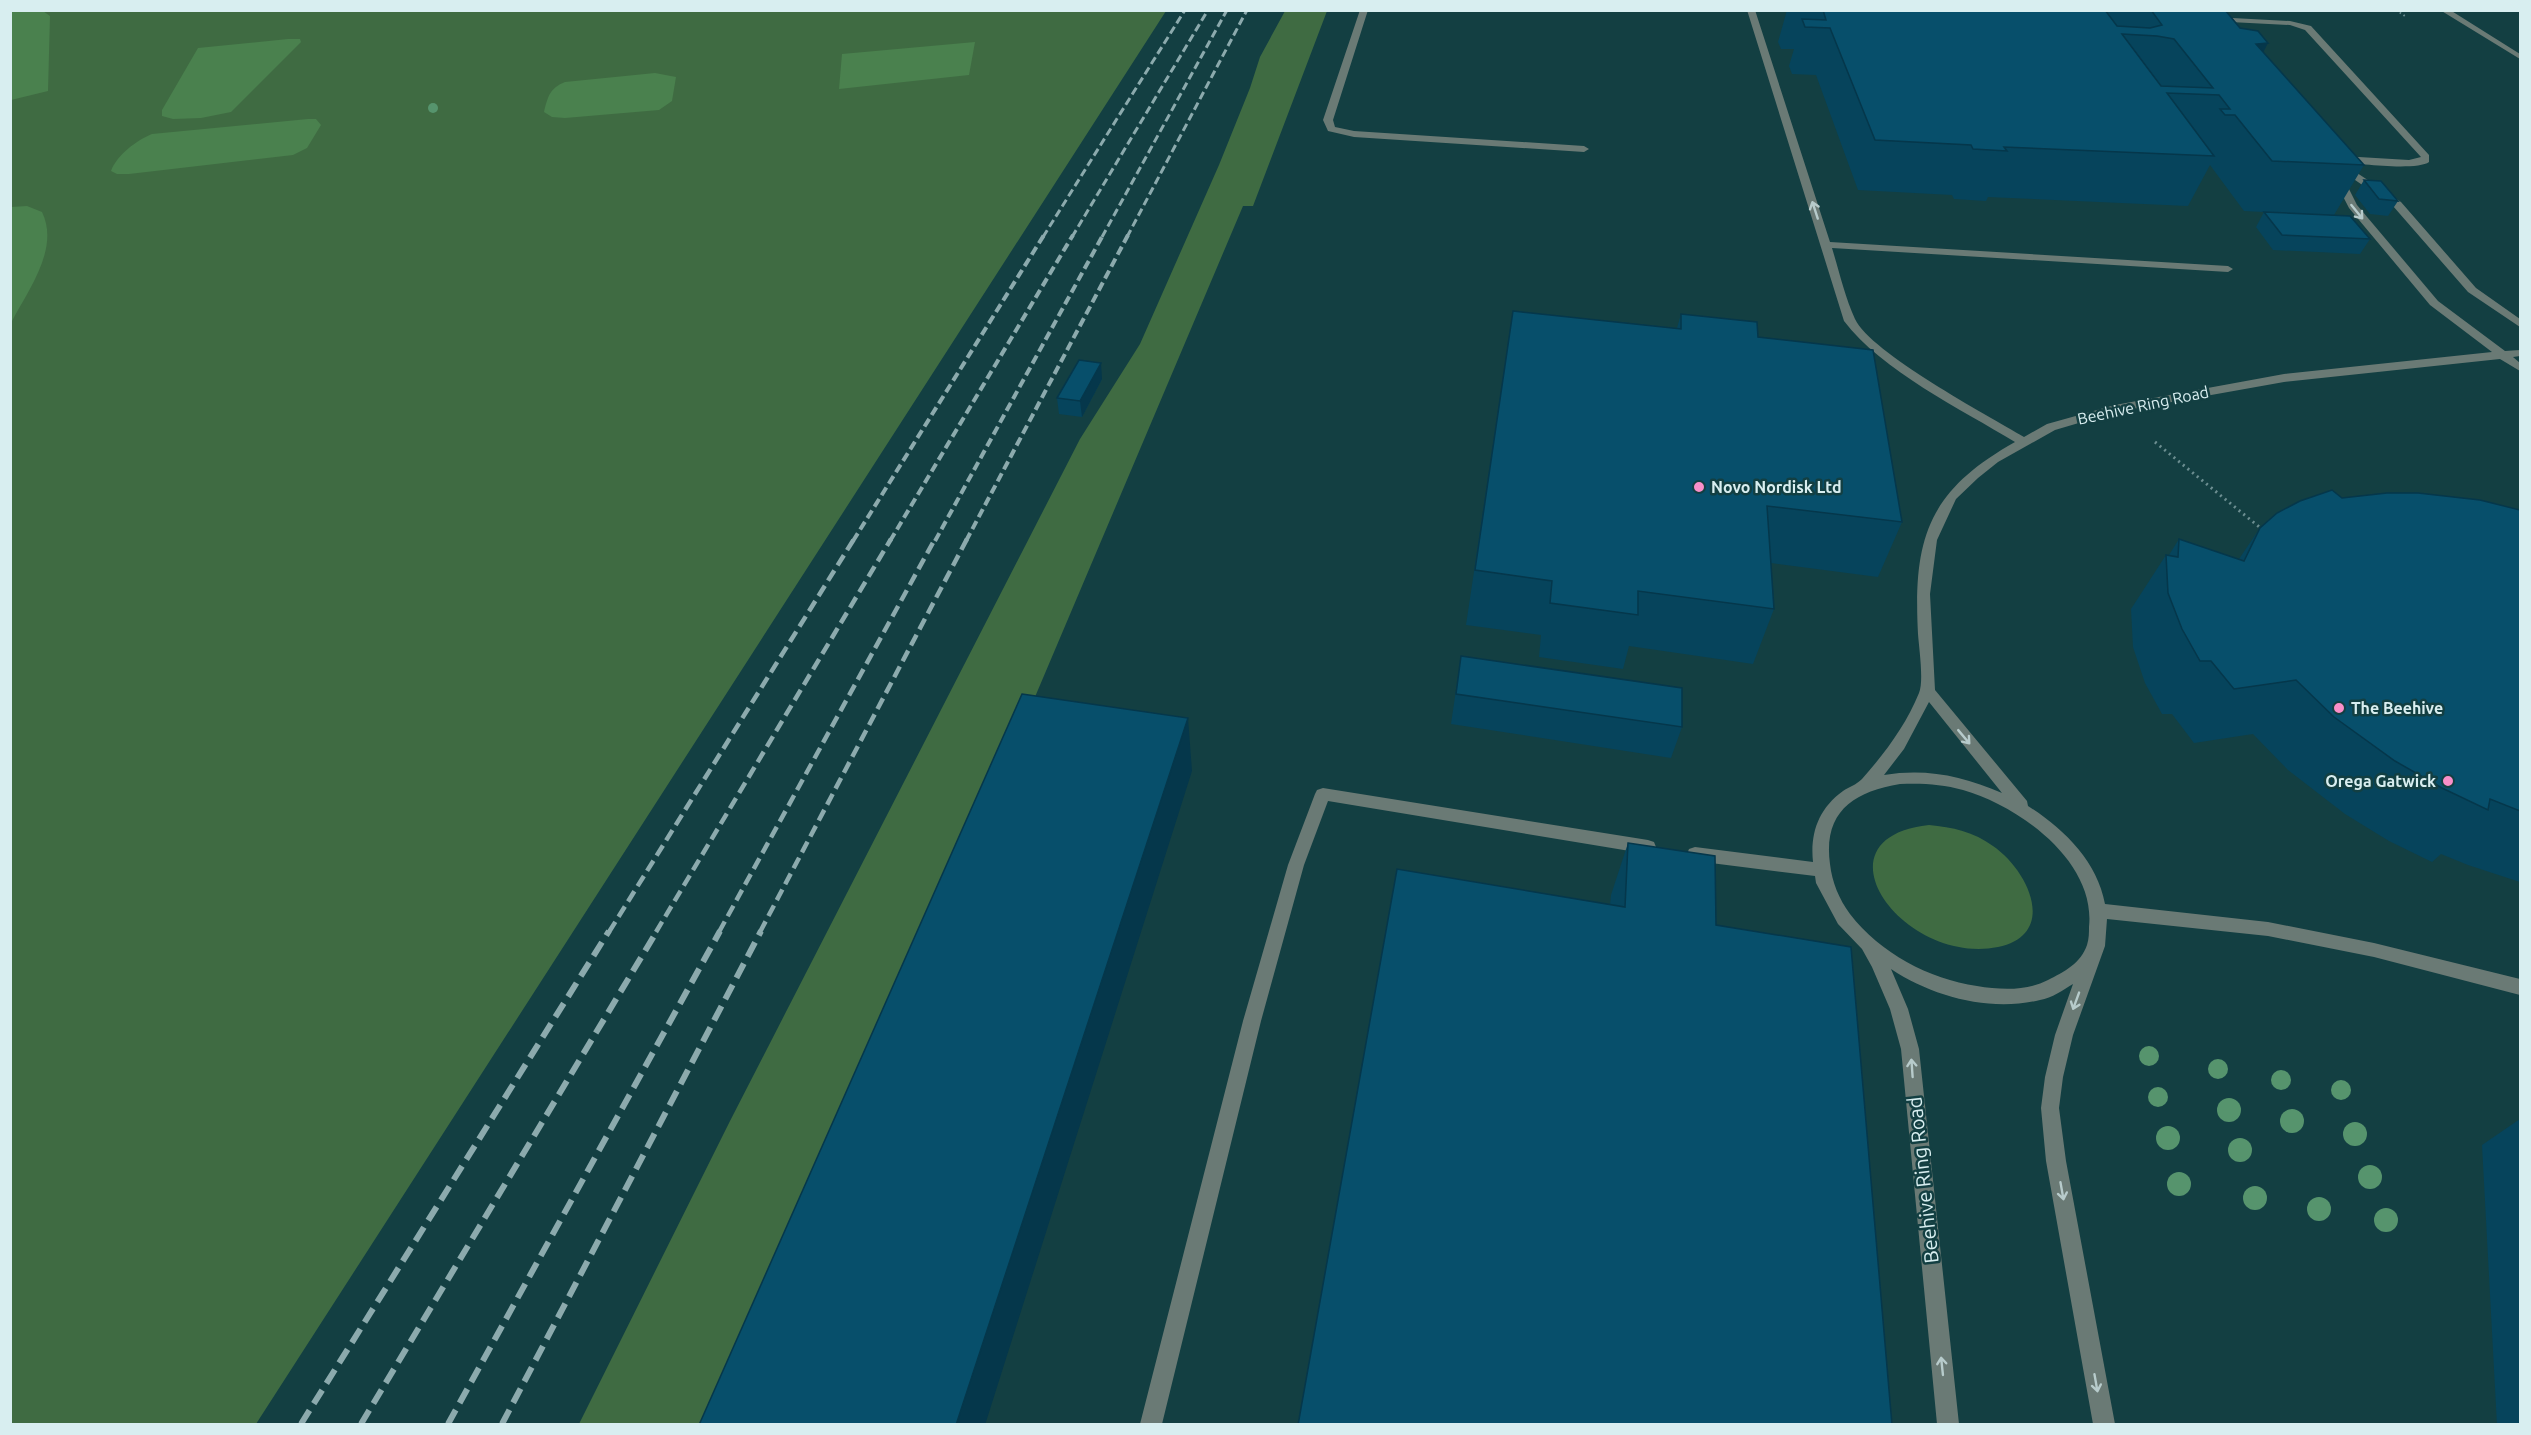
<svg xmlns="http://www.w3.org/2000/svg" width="2531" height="1435" font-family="Ubuntu,sans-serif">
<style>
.green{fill:#3f6b42}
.forest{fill:#4a814e}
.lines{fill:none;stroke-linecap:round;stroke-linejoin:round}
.path-far1{stroke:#6c8e91;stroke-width:2;stroke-dasharray:1.5 3;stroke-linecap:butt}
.path{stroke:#6c8e91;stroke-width:3;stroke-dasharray:2 4;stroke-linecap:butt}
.minor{fill:#6a7a75;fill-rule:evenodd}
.rail-far3{stroke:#8caaad;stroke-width:3;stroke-dasharray:8 4;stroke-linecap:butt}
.rail-far2{stroke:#8caaad;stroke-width:4;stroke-dasharray:9 4.5;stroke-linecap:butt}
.rail-far1{stroke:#8caaad;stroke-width:4.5;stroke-dasharray:12 6;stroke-linecap:butt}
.rail{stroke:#8caaad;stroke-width:6;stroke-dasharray:16 8;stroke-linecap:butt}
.tree{fill:#56946d}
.wall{fill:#06445c}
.shaded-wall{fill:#05374b}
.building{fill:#074f6b;stroke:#05374b;stroke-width:1.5;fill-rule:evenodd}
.oneway{stroke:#b7cbcb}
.poi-dot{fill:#f98fc9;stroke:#133f42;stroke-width:2}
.labels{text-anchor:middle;stroke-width:5;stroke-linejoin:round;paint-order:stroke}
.street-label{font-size:16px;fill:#d8eef0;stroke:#133f42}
.poi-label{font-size:16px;font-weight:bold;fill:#d8eef0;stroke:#133f42;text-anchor:start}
.near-street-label{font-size:20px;fill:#d8eef0;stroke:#133f42}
</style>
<rect width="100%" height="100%" fill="#133f42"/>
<path class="green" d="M10 11H1166L256 1424H11Z
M1285 11H1327L1253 206H1243L727 1424H579L730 1121 1080 439 1140 344 1219 165 1250 88 1260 57Z
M1929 825C1952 827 1974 832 1993 846 2028 870 2059 934 1998 947 1903 966 1810 838 1929 825Z"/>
<path class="forest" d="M43 11 50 16 48 91 11 100V12Z
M288 39H300L301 42 231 112 201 118 173 119 162 116V110L198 48Z
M975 42 969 75 839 89 842 54Z
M655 73 676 77 672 101 659 110 565 118 552 117 544 112C548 96 550 88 565 82Z
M308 119H316L321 125 307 148 293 155 129 174H117L111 171C117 155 137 140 152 134Z
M27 206 42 212C60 249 28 290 11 323V207Z"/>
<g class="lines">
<path class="path-far1" d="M2396 10 2405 16"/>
<path class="path" d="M2155 442 2263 530"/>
<path class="minor" d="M1360 10H1368L1333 120 1335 127 1354 131 1584 146 1589 149 1584 152 1354 137 1328 131 1323 120Z
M1747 10H1755L1830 242 2228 266 2233 269 2228 272 1832 248C1839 271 1845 297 1855 319 1871 353 1987 415 2024 437L2047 424 2115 405 2284 374 2492 352 2430 305 2349 208 2333 177 2338 174 2343 177 2357 205 2438 301 2505 351 2520 350V356L2513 357 2520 363V371L2500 359 2284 382 2116 412 2055 430 1998 462 1978 478 1956 499 1937 540 1930 594 1935 690 2027 801 2028 806C2064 829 2097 861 2105 904L2268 922 2374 943 2520 979V995L2374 957 2268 936 2107 919 2105 946 2073 1035 2063 1077 2059 1108 2066 1161 2115 1424H2093L2046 1161 2041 1108 2045 1077 2055 1035 2073 984C2063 990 2052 998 2040 1000 1990 1012 1933 997 1891 969L1908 1009 1919 1049 1959 1424H1937L1901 1049 1890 1009 1872 967 1862 949 1838 924 1816 883 1815 876 1695 861 1689 859 1687 854 1689 849 1695 847 1813 862C1810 834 1818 809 1843 791 1849 787 1856 785 1862 779 1885 753 1906 725 1919 693 1924 681 1919 648 1918 634 1913 538 1928 491 2015 442 1961 409 1882 371 1844 321ZM1929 702 2002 793C1963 776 1926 768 1884 775L1904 749ZM1900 784C1921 783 1942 784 1963 790 2019 806 2096 861 2089 927 2089 932 2089 939 2087 945 2081 963 2064 972 2048 980 2027 991 2001 990 1977 986 1929 979 1880 953 1850 914 1839 899 1832 882 1830 864 1823 813 1852 792 1900 784Z
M2440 10H2450L2520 54V59Z
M2214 17 2290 21 2311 26 2429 155V162C2417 171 2355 164 2339 161L2337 159 2342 156 2409 160 2421 157 2305 30 2290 25 2211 21 2210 19Z
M2339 165H2345L2401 202 2476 288 2520 319V327L2468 292 2393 206 2339 169Z
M1323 788 1648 840 1654 842 1656 847 1654 852 1648 854 1328 801 1304 865 1261 1021 1162 1424H1140L1243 1021 1288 865 1315 794 1317 790Z"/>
<path class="rail-far3" d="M1043 237 1185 10
M1072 237 1208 10
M1102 237 1227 10
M1127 237 1247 10"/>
<path class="rail-far2" d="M853 541 1044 235
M890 541 1073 235
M935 541 1103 235
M966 541 1128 235"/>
<path class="rail-far1" d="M609 932 854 539
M656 932 891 539
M719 932 935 539
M760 932 967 539"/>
<path class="rail" d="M301 1424 609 931
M361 1424 657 931
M448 1424 720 931
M502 1424 761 931"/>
</g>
<g class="tree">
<circle cx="433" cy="108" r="5"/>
<circle cx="2149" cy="1056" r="10"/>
<circle cx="2218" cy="1069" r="10"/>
<circle cx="2281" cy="1080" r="10"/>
<circle cx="2341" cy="1090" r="10"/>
<circle cx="2158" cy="1097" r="10"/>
<circle cx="2229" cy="1110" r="12"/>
<circle cx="2292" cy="1121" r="12"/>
<circle cx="2355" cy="1134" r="12"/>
<circle cx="2168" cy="1138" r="12"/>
<circle cx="2240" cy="1150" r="12"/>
<circle cx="2370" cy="1177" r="12"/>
<circle cx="2179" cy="1184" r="12"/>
<circle cx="2255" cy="1198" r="12"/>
<circle cx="2319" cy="1209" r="12"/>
<circle cx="2386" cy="1220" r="12"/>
</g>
<path class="wall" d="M1787 10H2225L2364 165 2334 215 2370 239 2360 254 2273 250 2256 227 2264 212 2244 211 2210 165 2188 206 1988 197 1986 201 1954 199 1952 195 1858 190 1816 75 1792 74 1789 66 1794 49H1781L1778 42Z
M2364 180 2398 201 2388 216 2370 214 2355 195Z
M1513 311 1677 328 1681 314 1758 337 1902 522 1878 577 1771 563 1774 609 1753 664 1629 646 1623 669 1539 657 1541 635 1466 625Z
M1102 379 1082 417 1059 414 1057 398Z
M2342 498 2520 510V882L2468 865 2441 854 2432 862 2389 841 2345 814 2288 770 2253 734 2194 743 2172 714H2162L2145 683 2133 647 2131 609 2166 555H2169L2179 539 2239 559 2260 528Z
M1461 656 1682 727 1671 758 1451 724Z
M1628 843 1716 925 1610 905 1611 895Z
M2520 1119V1425H2497L2482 1145Z"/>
<path class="shaded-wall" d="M2268 43 2244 90 2256 44Z
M1101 363 1102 379 1082 417 1080 401Z
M1188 718 1192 771 985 1425H956Z"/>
<path class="building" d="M1823 10H2105L2117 26 2150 28 2162 25 2151 10H2225L2240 28 2258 31 2268 43 2256 44 2364 165 2272 161 2235 115H2225L2220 109H2230L2219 95 2167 93 2214 156 2004 147 2007 151 1973 149 1971 145 1875 140 1830 28 1805 27 1802 19 1826 20ZM2122 34 2157 36 2174 39 2213 88 2161 86Z
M2364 180 2381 181 2398 201 2379 199Z
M2264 212 2350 216 2370 239 2282 235Z
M1513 311 1681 329V314L1757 322 1758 337 1873 350 1902 522 1767 506 1774 609 1638 591V615L1550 603 1552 581 1475 570Z
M1079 360 1101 363 1080 401 1057 398Z
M2332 490 2342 498 2387 493H2418L2480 500 2520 510V811L2490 799 2488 810 2442 788 2395 761 2334 717 2296 680 2234 689 2211 661H2200L2182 629 2168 593 2166 555 2178 557 2179 539 2244 561 2260 528 2277 513 2300 501Z
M1461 656 1682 688V727L1456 694Z
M1022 694 1188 718 956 1425H699Z
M1628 843 1715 856 1716 925 1851 947 1892 1425H1298L1397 869 1625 907Z"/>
<defs><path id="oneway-shaft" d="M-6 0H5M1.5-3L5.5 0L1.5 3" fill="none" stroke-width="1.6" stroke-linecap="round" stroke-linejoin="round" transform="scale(1.5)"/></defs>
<g class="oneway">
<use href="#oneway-shaft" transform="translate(1815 210) rotate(-108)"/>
<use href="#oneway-shaft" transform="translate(2357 212) rotate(51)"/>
<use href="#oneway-shaft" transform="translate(1964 737) rotate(50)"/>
<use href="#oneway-shaft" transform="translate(2076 1001) rotate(110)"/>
<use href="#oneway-shaft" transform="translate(1912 1068) rotate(-94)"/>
<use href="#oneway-shaft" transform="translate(2062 1191) rotate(80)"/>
<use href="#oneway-shaft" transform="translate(1942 1366) rotate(-96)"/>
<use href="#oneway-shaft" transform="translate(2096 1383) rotate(80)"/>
</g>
<g class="poi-dot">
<circle cx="1699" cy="487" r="6"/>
<circle cx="2339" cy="708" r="6"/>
<circle cx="2448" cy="781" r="6"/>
</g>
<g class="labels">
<g class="street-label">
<text transform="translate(2143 405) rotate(-12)" y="6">Beehive Ring Road</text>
</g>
<g class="poi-label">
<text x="1711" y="493">Novo Nordisk Ltd</text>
<text x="2351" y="714">The Beehive</text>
<text x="2436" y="787" text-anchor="end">Orega Gatwick</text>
</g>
<g class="near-street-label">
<text transform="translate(1923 1180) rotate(-96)" y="7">Beehive Ring Road</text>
</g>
</g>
<rect width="2531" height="1435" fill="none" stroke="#d8eef0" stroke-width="24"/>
</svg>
